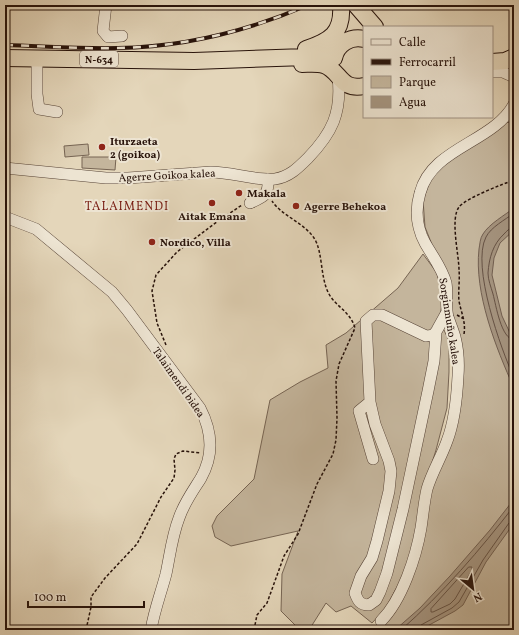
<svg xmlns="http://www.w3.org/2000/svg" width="519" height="635" font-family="Vollkorn,serif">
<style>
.green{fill:#c4b59c;stroke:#766453}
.water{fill:#a4937e;stroke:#725f50}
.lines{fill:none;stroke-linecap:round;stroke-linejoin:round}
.shore{stroke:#665244;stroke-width:1}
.minor-casing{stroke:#564336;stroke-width:12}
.highway-casing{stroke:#27120a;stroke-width:18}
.path{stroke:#27120a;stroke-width:1.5;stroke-dasharray:3 2;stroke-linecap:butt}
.minor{stroke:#ede4d2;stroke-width:11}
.highway{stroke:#e4d6ba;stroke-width:16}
.rail-casing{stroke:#27120a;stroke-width:4}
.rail{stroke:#ede4d2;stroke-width:2.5;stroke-dasharray:8;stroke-linecap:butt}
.poi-dot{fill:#8f2418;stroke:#ede4d2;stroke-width:1.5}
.labels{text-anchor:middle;stroke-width:4;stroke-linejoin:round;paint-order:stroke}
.shield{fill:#ede4d2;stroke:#625146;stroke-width:1}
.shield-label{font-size:10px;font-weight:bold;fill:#27120a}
.poi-label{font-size:11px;font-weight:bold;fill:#27120a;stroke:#ede4d2;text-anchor:start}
.street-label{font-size:11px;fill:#27120a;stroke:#ede4d2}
.neighbourhood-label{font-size:12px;letter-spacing:1px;fill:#7a1f14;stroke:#ede4d2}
</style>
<rect width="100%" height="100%" fill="#e4d6ba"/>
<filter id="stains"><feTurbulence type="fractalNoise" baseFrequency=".005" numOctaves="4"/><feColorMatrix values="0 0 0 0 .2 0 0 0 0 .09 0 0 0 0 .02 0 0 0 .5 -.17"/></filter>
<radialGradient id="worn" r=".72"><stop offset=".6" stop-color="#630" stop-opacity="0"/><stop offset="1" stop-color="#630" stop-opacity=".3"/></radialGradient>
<path class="green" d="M504 122 514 123V630H379L404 589 462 369 433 247 425 227 423 200 432 176 453 157Z
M88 144 89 155 65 157 64 146Z
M82 157H116L115 170 82 168Z
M423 254 437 273 443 301 439 319 449 341V372L447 408 436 450 420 501 414 544 402 578 385 609 372 623 351 606 336 612 326 603 309 630H300L281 611 282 574 298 531 231 546 215 537 212 526 217 516 254 479 270 400 300 382 328 368 326 345 346 333 398 288Z"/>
<path class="water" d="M514 208V230L500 243 494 258 492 275 502 316 510 333 514 338V388C496 348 474 293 479 249 480 244 480 238 483 234 489 224 505 215 514 208Z
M514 496V523L486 562 463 605 455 611 420 630H395L420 608 450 576 490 530 511 503Z"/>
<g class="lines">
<path class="shore" d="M514 213C505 220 491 227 486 237 471 266 501 349 514 378
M514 227C509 228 507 231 504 234 493 244 489 258 488 273 488 280 491 287 493 294 496 305 501 339 514 340
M469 567H472V570L455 599 450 604 433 612H431V609Z
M401 630C443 593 480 550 514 506
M419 630 421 625 452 608 459 602 483 560 509 523 514 521"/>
<defs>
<path id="minor" d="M106 5 103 31 108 37 122 36
M37 58V94L39 109 57 112
M492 72H503L514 77
M5 168 106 178H128L211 172C231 172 257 181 275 179 289 177 298 168 308 158 332 133 342 113 338 77
M250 203C264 197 269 195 268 179
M5 217 36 229 112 292 127 310 200 408C212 431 214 455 201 478 193 491 184 503 179 518 172 536 170 555 166 574 161 593 154 611 151 630
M436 332 434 361 428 391 403 509 387 573 380 592 376 600 369 605C360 605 358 601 355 593L361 576 372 558 377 541 389 491 391 471 389 461 375 424 370 402 366 321 373 315H382L426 336C432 336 434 335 437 330L447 312
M370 402 359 411 373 459
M381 621C402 600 416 557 421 528 423 515 424 502 427 489 432 472 441 458 447 441 454 423 457 396 458 376 459 363 458 349 455 337 453 330 450 323 448 317 445 306 448 294 446 283 442 268 433 257 425 243 417 228 415 210 420 193 432 147 493 143 514 104"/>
<path id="highway" d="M356 5 375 27
M306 49C330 41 343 33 341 6
M5 58 194 61 306 57 322 54 338 48
M334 58C337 44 350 36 364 39
M492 62 505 61 514 57
M302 64C309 64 317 63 324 65 341 71 340 91 364 86"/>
</defs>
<use href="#minor" class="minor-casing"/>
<use href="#highway" class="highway-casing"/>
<path class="path" d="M457 315 464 319
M464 334C466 322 461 312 459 301 458 291 460 280 459 270 459 255 450 219 459 207 466 198 503 184 514 180
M166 345 157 323 152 291 156 275 177 252 218 221 242 205
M86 630 91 607V597L105 578 137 544 161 497 174 478 175 470 174 459 176 454 183 451 201 453
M254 630 257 615 267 603 284 556 298 534 317 484 333 454 336 440 337 418 336 381 339 364 355 328C350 311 336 307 329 294 320 278 323 251 314 238 303 222 282 216 272 201"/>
<use href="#minor" class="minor"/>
<use href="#highway" class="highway"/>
<defs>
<path id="rail" d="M5 45C43 46 80 49 118 48 183 47 248 31 308 5"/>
</defs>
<use href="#rail" class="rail-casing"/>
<use href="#rail" class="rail"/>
</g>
<g class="poi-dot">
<circle cx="102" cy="147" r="4"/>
<circle cx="239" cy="193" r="4"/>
<circle cx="212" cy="203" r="4"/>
<circle cx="296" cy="206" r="4"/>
<circle cx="152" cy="242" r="4"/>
</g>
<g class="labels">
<rect class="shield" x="80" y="51" width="38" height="16" rx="3"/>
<g class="shield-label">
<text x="99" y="63">N-634</text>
</g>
<g class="poi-label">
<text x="110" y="145">Iturzaeta<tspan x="110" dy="13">2 (goikoa)</tspan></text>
<text x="247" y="197">Makala</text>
<text x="304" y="210">Agerre Behekoa</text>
<text x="212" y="220" text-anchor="middle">Aitak Emana</text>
<text x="160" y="246">Nordico, Villa</text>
</g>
<g class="street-label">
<text transform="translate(167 175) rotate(-3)" y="4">Agerre Goikoa kalea</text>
<text transform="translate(450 321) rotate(81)" y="4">Sorginmuño kalea</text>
<text transform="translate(179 382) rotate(55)" y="4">Talaimendi bidea</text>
</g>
<g class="neighbourhood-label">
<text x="127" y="210">TALAIMENDI</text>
</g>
</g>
<rect width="519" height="635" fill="none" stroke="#e4d6ba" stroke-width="20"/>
<rect x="6" y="6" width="507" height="623" fill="none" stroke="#27120a" stroke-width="2"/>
<rect x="10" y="10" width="499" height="615" fill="none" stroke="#27120a"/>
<rect x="363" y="26" width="130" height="92" fill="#ede4d2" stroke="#9e9082"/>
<rect x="371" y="39" width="20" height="6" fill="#ede4d2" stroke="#9e9082"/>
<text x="399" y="46" font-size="12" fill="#27120a">Calle</text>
<rect x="371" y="59" width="20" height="6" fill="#27120a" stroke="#9e9082"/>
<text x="399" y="66" font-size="12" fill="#27120a">Ferrocarril</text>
<rect x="371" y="76" width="20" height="12" fill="#c4b59c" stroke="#9e9082"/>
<text x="399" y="86" font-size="12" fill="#27120a">Parque</text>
<rect x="371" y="96" width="20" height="12" fill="#a4937e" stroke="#9e9082"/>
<text x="399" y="106" font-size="12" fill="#27120a">Agua</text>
<g transform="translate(473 589) rotate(151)" stroke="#ede4d2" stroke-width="3" paint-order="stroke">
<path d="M0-3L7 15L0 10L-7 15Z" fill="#27120a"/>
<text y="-6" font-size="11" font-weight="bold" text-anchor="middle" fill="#27120a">N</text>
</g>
<path d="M28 601v6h116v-6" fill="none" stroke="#27120a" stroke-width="2"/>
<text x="34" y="601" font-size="12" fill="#27120a" stroke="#ede4d2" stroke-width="3" paint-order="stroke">100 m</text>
<rect width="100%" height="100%" filter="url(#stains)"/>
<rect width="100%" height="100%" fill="url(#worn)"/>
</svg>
